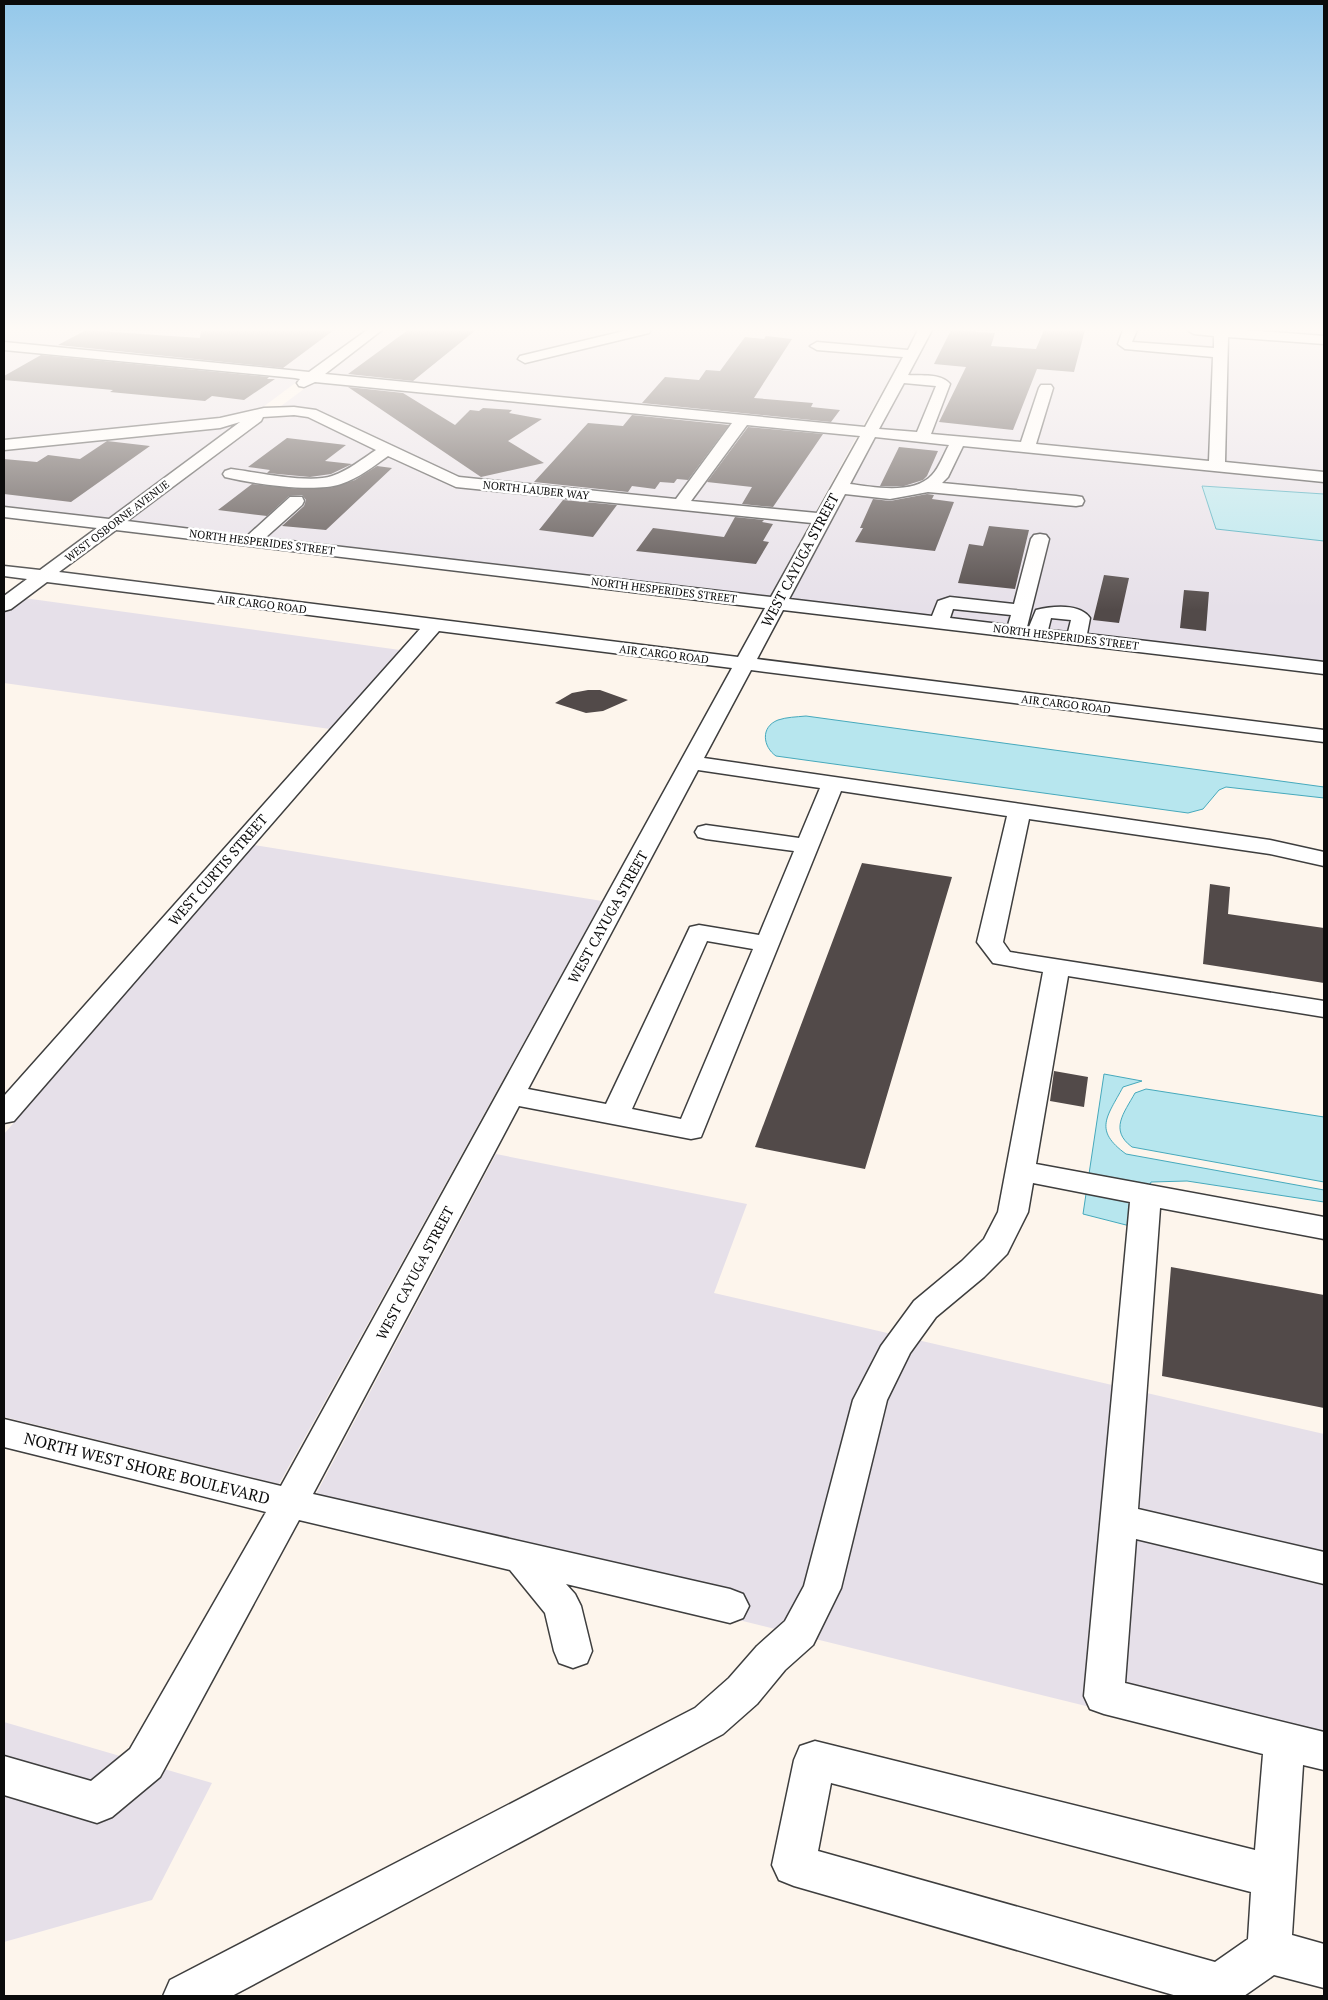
<svg xmlns="http://www.w3.org/2000/svg" width="1328" height="2000" font-family="'PT Serif',serif">
<style>
.industrial{fill:#e6e0e9}
.water{fill:#b7e6ee;stroke:#46a9bc}
.building{fill:#524a49}
.lines{fill:none;stroke-linecap:round;stroke-linejoin:round}
.minor-casing{stroke:#3e3e3e;stroke-width:3}
.minor{fill:#fff;fill-rule:evenodd}
.labels{text-anchor:middle;stroke-width:5;stroke-linejoin:round;paint-order:stroke}
.far-street-label{font-size:11px;fill:#0b0b0b;stroke:#fff}
.street-label{font-size:14px;fill:#0b0b0b;stroke:#fff}
.near-street-label{font-size:16px;fill:#0b0b0b;stroke:#fff}
</style>
<rect width="100%" height="100%" fill="#fdf5ec"/>
<path class="industrial" d="M4 330H367L308 374 4 344Z
M382 330H633L516 359 525 363 655 330H917L861 429 321 376Z
M932 330H1170L1324 342V474L878 431Z
M1219 330H1324V338Z
M4 349 291 376 302 378 259 410 218 420 4 443Z
M316 380 858 434 814 515 462 479 318 412 277 409Z
M292 413 305 415 449 484 811 521 769 598 125 523 270 415Z
M244 421 108 521 4 509V448L222 425Z
M875 436 1324 480V494L1202 487 1216 529 1324 541V664L789 600Z
M24 598 400 650 330 729 4 683V613Z
M254 845 602 901 279 1484 4 1417V1134Z
M496 1154 747 1204 714 1293 1324 1434V1733L1173 1696 1171 1727 306 1513Z
M4 1722 212 1783 152 1900 4 1942Z"/>
<path class="water" d="M1202 486 1324 494V541L1216 529Z
M806 716 1324 787V798L1226 787 1219 790 1203 809 1188 813 776 756C763 747 760 727 778 720 787 717 796 717 806 716Z
M1104 1074 1142 1081 1123 1087C1107 1117 1093 1130 1126 1154L1324 1190V1202L1187 1181 1151 1182 1130 1226 1083 1214Z
M1146 1089 1324 1117V1182L1132 1147C1109 1130 1124 1113 1135 1093Z"/>
<path class="building" d="M86 330 200 338 201 330H334L283 368 58 345Z
M408 330H476L413 381 348 374Z
M951 330 995 333 991 346 1036 349 1044 330H1085L1074 372 1037 369 1013 430 939 422 966 367 934 364Z
M766 336 792 339 754 398 813 403 811 407 840 410 831 422 642 403 665 377 699 380 706 370 720 371 745 337 764 339Z
M41 355 269 377 267 379H275L244 400 212 396 205 401 110 392 113 390 4 380V376Z
M348 387 403 393 455 425 470 410 479 411 483 408 512 410 509 413 542 419 508 441 544 463 481 477Z
M632 415 729 425 688 480 677 479 674 483 660 482 655 489 632 486 628 492 534 482 588 423 623 426Z
M748 427 823 434 773 507 742 504 752 487 707 482Z
M287 438 346 445 325 461 352 464 331 474 310 477 267 473 270 470 248 467Z
M107 441 150 446 71 502 4 494V459L37 462 48 455 80 459Z
M899 447 938 451 927 476 923 480 904 486H880Z
M377 466 392 468 326 530 282 526 304 506 306 500 302 495 289 496 267 516 218 510 252 484 300 489 330 488 355 480Z
M927 494 934 495 932 499 954 502 935 551 855 542 863 528H860L873 499 890 501Z
M563 500 617 505 593 537 539 530Z
M735 517 764 520 762 522 773 524 763 541 769 542 756 564 636 551 653 528 724 537Z
M989 526 1029 530 1015 589 958 583 969 544 983 546Z
M1104 575 1129 578 1119 623 1093 620Z
M1184 590 1209 592 1206 631 1180 628Z
M588 690H600L628 700 603 711 586 713 555 703 572 693Z
M862 863 952 877 865 1169 755 1147Z
M1210 884 1230 887 1228 914 1324 928V983L1203 964Z
M1054 1071 1088 1077 1084 1107 1050 1101Z
M1171 1267 1324 1295V1408L1162 1376Z"/>
<g class="lines">
<defs>
<path id="minor" d="M367 330H382L325 374 865 427 903 357 817 350 810 346 817 342 908 350 918 330H932L908 375C921 376 941 373 950 384L931 434 1021 442 1039 388 1041 385H1051L1053 388 1036 444 1209 461 1213 357 1125 349 1118 344 1123 330H1137L1132 342 1214 348V336L1194 334 1187 330H1246L1324 336V344L1228 337 1225 462 1324 472V482L963 446 948 477 942 483 1076 496 1082 497 1084 501 1082 505 1076 506 928 492 890 499 845 494 789 599 932 616 938 601 950 597 1014 604 1031 539 1034 535 1040 534 1046 535 1049 539 1027 627H1029L1036 610C1052 606 1080 603 1090 618L1087 634 1324 662V674L783 610 757 659 1324 730V742L751 670 704 758 1270 840 1324 852V866L1270 854 1029 819 1003 942 1010 952 1324 1001V1017L1068 976 1036 1164 1324 1217V1239L1160 1208 1138 1509 1324 1552V1584L1136 1539 1125 1683 1324 1732V1770L1303 1765 1292 1935 1324 1944V1988L1274 1975 1244 1996H1177L794 1886 779 1880 772 1865 794 1760 800 1746 815 1741 1255 1850 1263 1754 1104 1714 1090 1709 1084 1696 1130 1202 1033 1183 1028 1212 1007 1254 984 1277 936 1317 910 1353 887 1400 841 1588 813 1645 785 1670 757 1704 723 1734 232 1996H163L170 1980 695 1708 729 1678 757 1646 785 1621 804 1586 853 1400 881 1346 914 1301 962 1261 984 1239 998 1212 1043 972 993 963 977 942 1007 816 841 791 701 1137 691 1139 519 1106 313 1494 730 1589 743 1594 749 1606 743 1618 730 1623 566 1584 575 1594 581 1606 592 1651 587 1663 573 1668 559 1663 554 1651 545 1613 510 1570 299 1520 160 1777 112 1817 97 1823 4 1795V1756L91 1781 130 1749 266 1512 4 1447V1419L281 1486 732 668 439 631 14 1121 4 1123V1096L420 629 47 582 11 609 4 611V596L27 579 4 576V566L40 570 97 528 4 517V507L109 519 240 422 220 428 4 450V440L220 418 264 408 294 407 316 410 459 477 676 499 732 423 315 382 304 387 299 386 297 383 300 379 295 378 4 350V342L309 372ZM904 383 936 386 917 432 879 429ZM294 415 308 417 376 450C362 459 348 471 332 476 309 484 256 472 231 469L225 471 223 474 225 477C254 484 314 493 341 484 359 478 374 466 388 456L456 487 812 523 771 597 265 538 302 505 304 501 302 497H290L247 536 127 521 261 421 263 417ZM747 425 860 436 817 513 691 501ZM875 437 949 445C944 454 939 468 932 475 914 495 873 487 850 484ZM116 530 765 608 738 657 59 572ZM953 609 1011 615 1008 625 950 618ZM1051 618 1071 620 1068 632 1048 630ZM698 770 820 788 799 838 706 825 698 827 695 832 698 837 706 839 794 851 759 935 699 925 690 927 606 1104 528 1089ZM707 941 753 949 681 1119 632 1109ZM831 1783 1251 1892 1248 1939 1215 1962 818 1851Z
M628 330H651L649 333 525 363 518 359 520 356Z"/>
</defs>
<use href="#minor" class="minor-casing"/>
<use href="#minor" class="minor"/>
</g>
<linearGradient id="sky" x2="0" y2="1"><stop stop-color="#94c8ea"/><stop offset="0.54" stop-color="#fefaf6"/><stop offset="1" stop-color="#fefaf6" stop-opacity="0"/></linearGradient>
<rect width="1328" height="610" fill="url(#sky)"/>
<g class="labels">
<g class="far-street-label">
<text transform="translate(536 490) rotate(6)" y="4">NORTH LAUBER WAY</text>
<text transform="translate(117 521) rotate(-37)" y="4">WEST OSBORNE AVENUE</text>
<text transform="translate(262 542) rotate(7)" y="4">NORTH HESPERIDES STREET</text>
<text transform="translate(664 590) rotate(7)" y="4">NORTH HESPERIDES STREET</text>
<text transform="translate(262 604) rotate(7)" y="4">AIR CARGO ROAD</text>
<text transform="translate(1066 637) rotate(7)" y="4">NORTH HESPERIDES STREET</text>
<text transform="translate(664 654) rotate(7)" y="4">AIR CARGO ROAD</text>
<text transform="translate(1066 704) rotate(7)" y="4">AIR CARGO ROAD</text>
</g>
<g class="street-label">
<text transform="translate(800 560) rotate(-62)" y="5">WEST CAYUGA STREET</text>
<text transform="translate(218 870) rotate(-49)" y="5">WEST CURTIS STREET</text>
<text transform="translate(608 917) rotate(-61)" y="5">WEST CAYUGA STREET</text>
<text transform="translate(415 1273) rotate(-62)" y="5">WEST CAYUGA STREET</text>
</g>
<g class="near-street-label">
<text transform="translate(147 1468) rotate(14)" y="6">NORTH WEST SHORE BOULEVARD</text>
</g>
</g>
<rect width="1328" height="2000" fill="none" stroke="#0b0b0b" stroke-width="10"/>
</svg>
